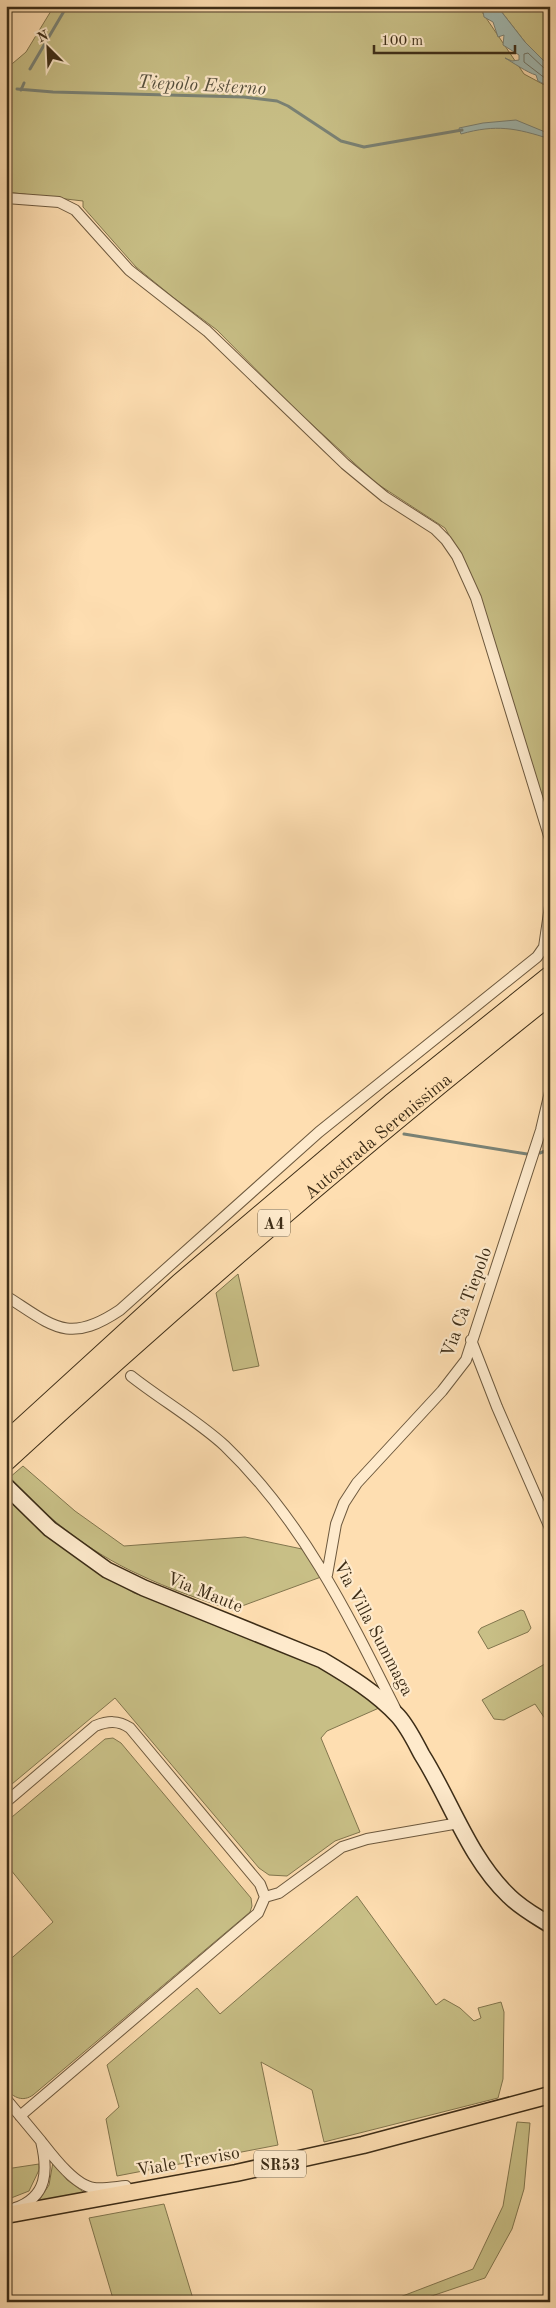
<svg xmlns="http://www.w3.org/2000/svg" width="556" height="2308" font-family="'Old Standard TT',serif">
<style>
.green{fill:#c8bf86;stroke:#82764e}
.water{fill:#a2bbb4;stroke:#7a8275}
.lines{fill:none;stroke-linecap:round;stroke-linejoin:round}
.shore{stroke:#707466;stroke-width:1}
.stream{stroke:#7a8275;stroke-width:3}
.street-casing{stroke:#6d593e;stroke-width:12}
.secondary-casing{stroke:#3d2d17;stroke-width:18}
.primary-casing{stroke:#3d2d17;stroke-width:19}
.highway-casing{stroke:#3d2d17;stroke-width:21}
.street{stroke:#feeacc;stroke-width:10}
.secondary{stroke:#feeacc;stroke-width:15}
.primary{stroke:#fedeb1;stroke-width:16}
.highway{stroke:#fedeb1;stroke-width:19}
.labels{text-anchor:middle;stroke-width:4.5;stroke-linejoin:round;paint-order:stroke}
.shield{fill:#feeacc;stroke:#77664d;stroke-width:1}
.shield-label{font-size:16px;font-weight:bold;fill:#3d2d17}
.street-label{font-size:18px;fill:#3d2d17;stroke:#feeacc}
.water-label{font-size:19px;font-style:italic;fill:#56503e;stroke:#feeacc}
</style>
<rect width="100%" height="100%" fill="#fedeb1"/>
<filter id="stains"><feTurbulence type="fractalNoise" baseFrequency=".004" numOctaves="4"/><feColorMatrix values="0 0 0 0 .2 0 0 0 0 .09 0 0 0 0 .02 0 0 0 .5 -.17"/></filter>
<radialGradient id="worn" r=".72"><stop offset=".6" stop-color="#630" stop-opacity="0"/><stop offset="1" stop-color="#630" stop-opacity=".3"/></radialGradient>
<path class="green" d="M54 6H478L524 74 550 88V825L464 561 445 528 376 483 294 408 217 330 174 298 136 267 83 207V201L6 192V69L26 52Z
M497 6H550V67L525 42Z
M238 1274 259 1366 233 1371 216 1293Z
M23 1466 75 1511 124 1546 245 1537 302 1549 321 1577 242 1606 235 1611C202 1600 169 1589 138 1574 89 1552 45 1516 9 1478Z
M6 1493 27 1518 78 1559 134 1593 176 1607 303 1657 345 1680 379 1708 327 1731 321 1738 360 1832 335 1841 287 1876 269 1875 259 1868 115 1698 6 1789Z
M521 1610 524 1611 531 1628 528 1632 488 1649 478 1632 481 1628Z
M550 1661V1726L535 1704 504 1720 494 1719 482 1700Z
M113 1738 121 1743 251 1898 252 1906 250 1912 33 2095C23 2102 14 2098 6 2089V1963L53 1922 6 1864V1822L105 1739Z
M357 1896 436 2005 444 1999 460 2008 474 2021 481 2018 478 2008 501 2002 504 2012 503 2079 498 2098 324 2142 312 2090 261 2062 278 2145 117 2176 106 2119 119 2107 107 2065 197 1988 220 2014Z
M517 2122 530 2123 524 2189 512 2229 485 2278 414 2302H387L473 2269 503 2206Z
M53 2162 67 2180 85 2193 38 2202 49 2185Z
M39 2164V2170L29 2191 6 2200V2169Z
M164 2204 194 2302H114L89 2218Z"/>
<path class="water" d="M482 6H497L525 42 550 67V87L538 81 536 75C528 73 512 62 505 58L512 61 519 60V55L503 45 504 35 498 37 493 22 484 17Z
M516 120 550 134V139C516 128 496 124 461 134L459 128 483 123Z"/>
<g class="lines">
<path class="shore" d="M550 70 545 69 528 53 524 54V62L550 82"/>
<path class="stream" d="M30 69 67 6
M6 88H7
M17 89 53 92 244 97 277 101 288 106 341 141 364 147 462 130
M21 90 24 83
M404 1134 527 1154
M540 1153 550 1149"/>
<defs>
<path id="street" d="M6 198 59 202 75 210 129 270 207 331 345 464 385 497 435 529 446 540 457 556 476 598 550 839
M550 1032V1057
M6 1296C53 1326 68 1345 120 1310L319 1132 537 957 544 947 550 906
M471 1340 497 1407 550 1528
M131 1376C160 1399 198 1421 225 1446 302 1520 348 1614 395 1708
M327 1575 336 1524 344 1503 357 1483 442 1391 466 1360 541 1130 550 1092
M6 1802 95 1726C108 1721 118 1720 130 1728L260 1884 265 1897
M6 2099 41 2141
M20 2116 258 1913 265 1897 279 1893 342 1847 367 1839 459 1823
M15 2208C48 2197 48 2170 41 2141 52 2155 75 2186 94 2188 104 2189 115 2187 126 2186"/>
<path id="secondary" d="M6 1486 50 1529 107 1570 144 1588 322 1660C349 1676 377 1693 398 1716 408 1727 415 1742 422 1755 451 1801 469 1858 509 1896 521 1908 536 1916 550 1925"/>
<path id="primary" d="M6 2215 236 2173 363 2145 550 2095"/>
<g id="highway">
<path d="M6 1442 180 1283 391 1104 550 976"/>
<path id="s1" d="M6 1461C182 1299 363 1144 550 995"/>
</g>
</defs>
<use href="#street" class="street-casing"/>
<use href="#secondary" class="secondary-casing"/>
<use href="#primary" class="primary-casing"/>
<use href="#highway" class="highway-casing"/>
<use href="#street" class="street"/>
<use href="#secondary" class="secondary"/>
<use href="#primary" class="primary"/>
<use href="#highway" class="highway"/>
</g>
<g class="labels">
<g class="shield">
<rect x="258" y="1209.5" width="32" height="27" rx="4"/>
<rect x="254" y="2150.5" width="52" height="27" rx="4"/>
</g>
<g class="shield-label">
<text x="274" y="1229">A4</text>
<text x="280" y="2170">SR53</text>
</g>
<g class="street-label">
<text dy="6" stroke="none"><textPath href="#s1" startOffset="494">Autostrada Serenissima</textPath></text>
<text transform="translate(466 1302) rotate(-70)" y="6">Via Cà Tiepolo</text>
<text transform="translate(205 1592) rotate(22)" y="6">Via Maute</text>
<text transform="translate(374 1628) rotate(62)" y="6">Via Villa Summaga</text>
<text transform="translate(188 2161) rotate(-10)" y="6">Viale Treviso</text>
</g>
<g class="water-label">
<text transform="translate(202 84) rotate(3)" y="7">Tiepolo Esterno</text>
</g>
</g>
<rect width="556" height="2308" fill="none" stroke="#fedeb1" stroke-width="25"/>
<rect x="8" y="8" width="541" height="2293" fill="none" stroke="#3d2d17" stroke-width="2.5"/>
<rect x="12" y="12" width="531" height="2283" fill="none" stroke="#3d2d17"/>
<g transform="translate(48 48) rotate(336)" stroke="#feeacc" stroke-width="4" paint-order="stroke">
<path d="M0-4L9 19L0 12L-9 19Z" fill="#3d2d17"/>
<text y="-8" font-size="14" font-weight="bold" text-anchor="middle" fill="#3d2d17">N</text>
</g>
<path d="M374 45v8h141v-8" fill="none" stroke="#3d2d17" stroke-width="2.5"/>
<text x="381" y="45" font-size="15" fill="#3d2d17" stroke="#feeacc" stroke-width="4" paint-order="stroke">100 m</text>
<rect width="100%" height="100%" filter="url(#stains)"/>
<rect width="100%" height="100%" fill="url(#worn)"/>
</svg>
